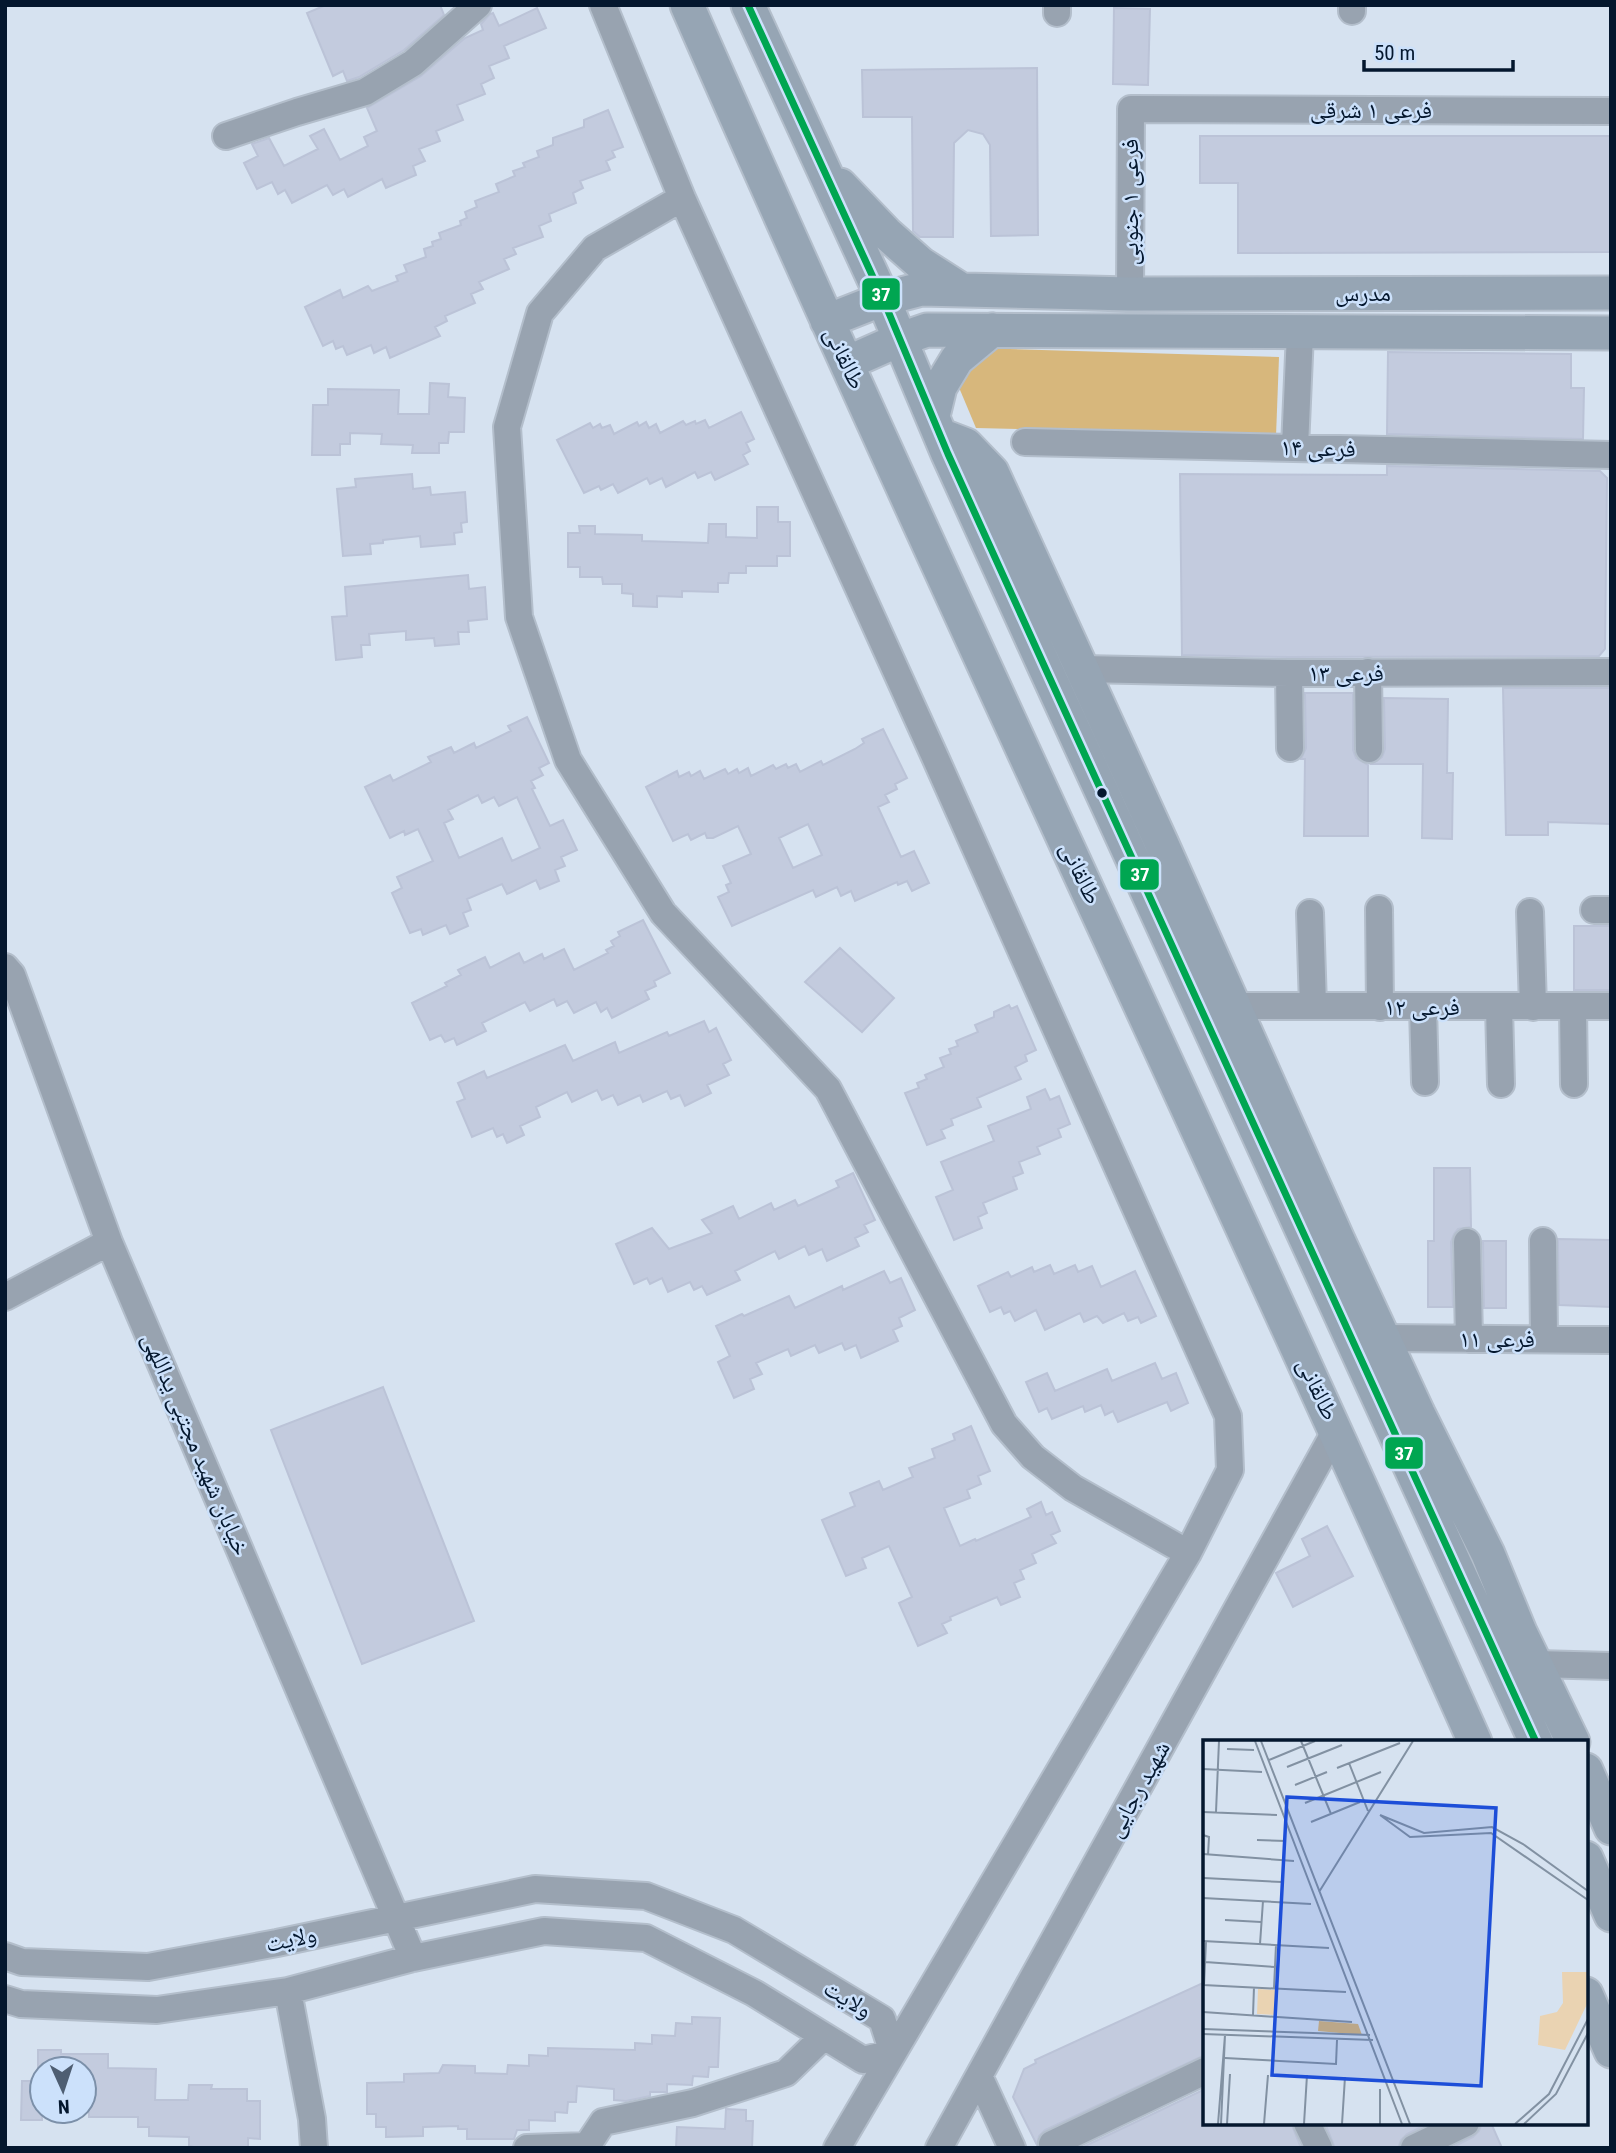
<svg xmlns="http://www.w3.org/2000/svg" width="1616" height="2153" font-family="'Roboto Condensed','Noto Naskh Arabic',sans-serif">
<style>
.forest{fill:#d7b77c}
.building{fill:#c3cbde;stroke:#bbc3d7;stroke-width:2;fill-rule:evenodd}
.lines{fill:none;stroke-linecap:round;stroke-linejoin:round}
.minor-casing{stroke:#b3becb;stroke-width:30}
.major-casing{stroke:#b3becb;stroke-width:37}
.minor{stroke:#98a3b0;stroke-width:26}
.major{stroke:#96a5b4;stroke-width:33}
.bus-1-casing{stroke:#cce1fb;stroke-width:12}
.bus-1{stroke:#00a651;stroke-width:7}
.bus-dot{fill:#04172e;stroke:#cce1fb;stroke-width:2.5}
.labels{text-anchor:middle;stroke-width:5;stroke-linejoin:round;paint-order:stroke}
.street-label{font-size:24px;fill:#04172e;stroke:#cce1fb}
.inset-road{fill:none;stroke:#8291a2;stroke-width:2}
.view{fill:#1d4ed8;fill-opacity:0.15;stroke:#1d4ed8;stroke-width:3.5}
.inset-edge{fill:none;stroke:#04172e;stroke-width:3.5}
.line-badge{stroke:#cce1fb;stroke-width:2.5}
.badge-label{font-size:19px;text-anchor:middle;font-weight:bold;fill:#fff}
</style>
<rect width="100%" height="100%" fill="#d6e2f0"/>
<path class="forest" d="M942 347 1279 357 1276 436 976 428Z"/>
<path class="building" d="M326 5H440L444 15 404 50 359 77 347 81 343 71 333 76 307 13Z
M537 8 546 28 504 46 509 58 489 66 494 78 481 84 485 94 457 105 463 120 436 131 440 141 419 149 425 161 413 166 416 175 386 188 382 179 348 197 344 189 333 195 327 185 292 203 285 190 278 194 272 182 257 189 244 163 258 156 252 144 269 138 284 166 318 149 310 136 324 129 340 160 368 146 364 137 377 131 367 108 421 76 465 38 483 30 481 24 490 14 493 13 499 26Z
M1114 8 1150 9 1148 85 1113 84Z
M1037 68 1038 235 991 236 990 145 983 134 968 130 954 143 953 237H920L913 231 912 117H863L862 70Z
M608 110 623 147 612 151 615 157 606 161 610 170 580 181 583 188 573 193 576 203 549 214 551 221 539 226 543 237 513 248 516 254 504 259 509 269 479 282 483 289 471 294 475 303 445 316 447 321 435 327 440 336 390 358 386 347 374 353 371 345 347 355 343 346 336 349 333 341 323 346 305 307 340 290 343 298 368 286 372 291 398 281 396 276 407 272 404 265 426 257 424 249 433 246 432 242 441 239 439 233 461 225 460 221 467 218 465 212 477 207 475 201 499 192 496 184 515 176 513 171 525 167 523 163 539 157 537 151 553 145V138L584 127V120Z
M1200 136H1611V252L1238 253V183H1200Z
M1388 352 1571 354V388H1584L1583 439 1387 434Z
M430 383 449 384 448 397 465 398 464 432H449L448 443H439V453H412L413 445 381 444 382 434 350 433V444H340V455H312L313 405H328V389L399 390 398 414H429Z
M741 412 754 439 746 443 750 451 743 455 748 464 715 480 711 472 698 478 695 472 666 487 662 478 650 484 647 478 618 493 613 484 601 490 599 486 584 493 557 440 590 423 593 428 600 424 602 428 610 425 614 434 637 422 639 426 646 422 649 428 656 424 660 433 683 421 686 425 695 421 696 424 705 420 709 428Z
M1387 466 1600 471 1607 478 1605 649 1599 656 1289 657 1182 655 1180 474 1387 475Z
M412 474 413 489 430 487 431 495 465 492 467 522 461 523 462 532 454 533 455 544 421 547 420 536 383 540V543L370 544 371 554 343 556 337 489 356 487 355 479Z
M757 507H778V522H790V556H777V566H746V573H729L728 583H718V592L682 591V597L657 596V607L633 606V594L622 593V584H603L602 577H580V567H568V533H580L579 526H595V534L642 535V541L708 543 709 524H726V537L757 538Z
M468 575 469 589 485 587 487 619 468 621 469 632H458L459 644 435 646 434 638 406 640V631L369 634 370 645H361L362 657 336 660 332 617 347 616 345 587Z
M1503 688H1611V824L1548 822V835H1506Z
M1305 693H1353V750L1356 758 1368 765V836H1304L1305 759H1301L1306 748Z
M1384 698 1448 699 1447 773H1453L1452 839 1422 838 1423 764H1372L1382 757 1385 749Z
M527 717 549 763 539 768 543 775 531 781 535 788 532 789 550 826 563 820 577 850 561 857 565 866 555 870 559 881 540 889 536 880 507 894 502 884 467 899 471 910 463 913 468 926 450 934 446 925 423 935 421 929 410 933 392 893 402 888 397 877 433 861 418 829 405 835 404 831 390 838 365 787 390 775 393 781 431 762 428 757 451 747 454 753 474 743 476 748 511 731 508 726ZM478 795 482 803 494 797 499 806 517 797 540 848 512 861 502 838 459 858 444 823 453 819 448 810Z
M883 729 907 778 895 784 897 789 885 795 889 802 878 807 901 857 914 851 929 883 912 891 907 881 898 885 897 882 855 901 851 891 841 896 837 887 816 897 813 890 732 926 718 897 729 892 726 885 731 883 723 866 751 854 738 826 713 838H707L705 833 691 840 688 834 673 841 646 787 677 771 679 777 689 772 691 776 700 771 704 779 725 769 728 774 737 769 739 773 748 768 751 776 773 765 776 769 786 764 788 768 796 764 800 772 821 761 823 765 855 749 864 743 862 739ZM808 824 822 855 793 868 779 838Z
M643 920 670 973 654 981 656 986 645 991 649 999 612 1018 607 1008 601 1012 596 1002 574 1013 567 1001 557 1006 554 999 530 1011 525 1002 482 1023 486 1031 457 1045 454 1038 445 1042 441 1035 430 1040 412 1003 447 986 445 983 461 975 458 970 485 957 490 968 519 953 524 963 542 954 544 959 564 949 574 970 608 953 606 950 614 946 611 941 620 936 618 932Z
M1574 926H1611V990H1574Z
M840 948 894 998 862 1032 805 982Z
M1009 1005 1011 1009 1017 1006 1036 1050 1025 1055 1027 1061 1015 1067 1021 1079 977 1098 981 1107 951 1119 953 1125 941 1130 945 1138 927 1145 905 1093 919 1088 917 1083 927 1079 925 1075 944 1067 940 1058 951 1054 949 1049 958 1046 956 1041 978 1032 975 1025 994 1017V1012Z
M704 1021 709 1032 716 1028 731 1060 723 1064 729 1075 707 1085 711 1093 685 1106 680 1095 671 1099 667 1091 643 1102 640 1095 618 1105 613 1095 602 1100 597 1090 572 1102 567 1092 536 1107 540 1117 520 1126 524 1135 507 1143 503 1134 497 1137 493 1128 472 1137 457 1102 465 1099 458 1083 484 1071 487 1078 565 1045 573 1061 615 1042 619 1053 667 1032 669 1036Z
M1045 1089 1050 1100 1059 1096 1070 1124 1058 1129 1061 1137 1037 1147 1040 1154 1019 1162 1023 1173 1013 1177 1017 1189 983 1203 987 1213 978 1217 982 1228 954 1240 936 1197 953 1190 941 1162 994 1141 988 1126 1031 1109 1027 1097Z
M1434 1168H1470L1471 1227 1458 1229 1454 1234 1451 1242 1453 1307H1428V1241H1434Z
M853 1173 875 1220 864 1225 868 1232 855 1238 859 1246 827 1261 822 1249 809 1255 805 1246 779 1259 775 1251 735 1271 740 1280 707 1295 702 1286 694 1290 690 1282 668 1292 662 1278 650 1284 647 1278 634 1284 616 1244 652 1228 669 1249 712 1233 702 1220 733 1206 739 1219 771 1203 774 1210 795 1200 798 1206 839 1187 836 1181Z
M1558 1239 1611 1240V1307L1559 1305Z
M1483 1241H1506V1308H1484Z
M1050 1265 1054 1274 1075 1265 1078 1272 1092 1266 1101 1287 1135 1271 1156 1316 1141 1323 1138 1317 1128 1321 1124 1313 1103 1323 1097 1316 1084 1322 1080 1313 1045 1330 1036 1310 1015 1321 1010 1311 1004 1314 1001 1307 990 1312 978 1286 1008 1272 1011 1277 1032 1267 1034 1272Z
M884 1271 890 1283 901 1278 915 1310 899 1318 902 1326 893 1330 898 1341 861 1358 856 1345 845 1350 842 1343 819 1353 815 1345 791 1356 788 1349 756 1363 762 1374 750 1379 754 1389 734 1398 718 1362 730 1356 716 1326 742 1314 744 1316 789 1296 795 1308 842 1286 843 1290Z
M1155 1363 1162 1379 1176 1373 1188 1403 1171 1411 1167 1402 1118 1422 1113 1411 1105 1415 1101 1405 1085 1412 1083 1406 1052 1419 1047 1408 1039 1412 1026 1382 1047 1373 1055 1391 1107 1369 1112 1381Z
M383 1387 474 1621 362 1664 271 1430Z
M971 1426 990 1471 978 1476 981 1484 967 1490 970 1498 944 1508 960 1546 975 1539 976 1541 1031 1517 1027 1509 1041 1502 1046 1515 1052 1512 1060 1531 1051 1535 1056 1543 1032 1554 1036 1563 1020 1570 1024 1579 1014 1583 1020 1597 1001 1605 997 1597 950 1617 951 1620 942 1624 947 1633 918 1646 899 1603 912 1597 889 1546 862 1558 866 1568 846 1576 822 1520 855 1506 850 1493 879 1481 883 1490 913 1477 909 1468 935 1458 932 1449 955 1440 953 1434Z
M1327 1526 1353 1576 1293 1607 1276 1573 1310 1556 1302 1539Z
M1205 1982V2055L1045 2130 1039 2136 1037 2145 1013 2097 1024 2069 1036 2063 1035 2060Z
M692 2017 720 2018 718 2067H709L708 2077 693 2076 692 2085 667 2084V2092H650V2096L626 2101 614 2100V2089L577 2086 576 2102H568L567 2113 555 2112V2121L529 2120V2130H517L514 2139H467V2129H458V2126L423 2127V2136L386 2137V2127H376V2114H367V2083L404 2082V2074L439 2073 443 2065 475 2066V2073L507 2074 508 2065 529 2066V2055L548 2056V2048L635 2050V2043L652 2044V2035L675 2036 676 2023 692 2024Z
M38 2050H61V2054H108V2068L156 2069 155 2100H188L189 2085H212L211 2089H247V2101H260V2139L248 2138V2148H199L189 2146V2137L149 2136V2127H138V2117H89V2098H84V2069H38Z
M22 2081H42V2120H21Z
M1205 2089V2123H1291L1301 2148H1081Z
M726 2109 746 2110V2121H753L752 2148H676L677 2127 725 2129Z
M1325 2123H1429L1407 2134 1401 2140 1398 2148H1335Z
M1482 2123H1491L1502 2148H1451L1473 2137 1479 2131Z"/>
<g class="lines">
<defs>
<path id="minor" d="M603 5 682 198 935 757 1228 1416 1230 1470 1188 1553 837 2148
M1352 11V5
M1057 13V5
M226 136 297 112 365 92 413 63 478 5
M682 198 595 248 540 313 507 427 519 617 568 760 663 913 828 1089 1004 1424 1033 1457 1073 1488 1188 1553
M1130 294 1131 109 1611 111
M1025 442 1611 455
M1295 447 1300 333
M1081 669 1289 673 1611 672
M1368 672 1369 749
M1289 673 1290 748
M1379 909 1380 1007
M1594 910H1611
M1530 912 1533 1007
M1310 913 1313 1006
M5 967 12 975 109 1242 413 1958
M1233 1006H1611
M1423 1007 1425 1082
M1499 1007 1501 1084
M1573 1007 1574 1084
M1543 1241 1544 1339
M1467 1242 1469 1339
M5 1297 109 1242
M1384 1338 1611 1340
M1536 1664 1611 1666
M5 1956 22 1962 148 1967 277 1943 535 1889 646 1896 734 1930 882 2019 893 2053 863 2060 754 1993 646 1938 544 1931 413 1958 288 1991 157 2010 21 2004 5 1999
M288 1991 312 2119 314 2148
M979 2076 1012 2148
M1307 2123 1319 2148
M1052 2144 1205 2071
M527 2148 587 2146 603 2122 693 2103 786 2073 824 2036
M939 2148 1336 1430
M1414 2148 1466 2123"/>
<path id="major" d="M687 5C942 587 1217 1161 1475 1742
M748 5 883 299 948 454 1047 672 1536 1742
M840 185 886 233 921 264 960 289
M827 321 883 299 921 289 1130 294 1611 293
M847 363 901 339 927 330 1611 333
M933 416 940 387 957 359 992 330
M940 435 966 445 992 472 1161 842 1338 1240 1418 1413 1488 1554 1520 1632 1573 1742
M1586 1770 1611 1828
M1586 1858 1611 1915
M1586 1994 1611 2051"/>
</defs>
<use href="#minor" class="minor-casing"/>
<use href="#major" class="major-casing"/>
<use href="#minor" class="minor"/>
<use href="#major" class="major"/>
<defs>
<path id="bus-1" d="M748 5 883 299 948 454 1047 672 1536 1742"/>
</defs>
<use href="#bus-1" class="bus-1-casing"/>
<use href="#bus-1" class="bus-1"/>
</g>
<circle class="bus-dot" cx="1102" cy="793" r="6"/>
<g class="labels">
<g class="street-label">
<text x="1371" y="118">فرعی ۱ شرقی</text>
<text transform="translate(1130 202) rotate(-90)" y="8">فرعی ۱ جنوبی</text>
<text x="1363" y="301">مدرس</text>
<text transform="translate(845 358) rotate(65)" y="8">طالقانی</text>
<text transform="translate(1318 448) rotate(1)" y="8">فرعی ۱۴</text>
<text x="1346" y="681">فرعی ۱۳</text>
<text transform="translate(1081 873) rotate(65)" y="8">طالقانی</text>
<text x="1422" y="1015">فرعی ۱۲</text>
<text x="1497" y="1347">فرعی ۱۱</text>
<text transform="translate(1318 1389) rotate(65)" y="8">طالقانی</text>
<text transform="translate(196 1444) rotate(67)" y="8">خیابان شهید مجتبی یداللهی</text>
<text transform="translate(1138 1789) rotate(-61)" y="8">شهید رجایی</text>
<text transform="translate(291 1939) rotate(-12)" y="8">ولایت</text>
<text transform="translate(848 1999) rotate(31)" y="8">ولایت</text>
</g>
</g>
<g transform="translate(1203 1740)">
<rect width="385" height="385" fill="#d6e2f0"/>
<path d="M359 232H385V262L362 310 335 305 337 276 354 272 360 263ZM55 249 74 250 73 275 54 274Z" fill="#ead3b2"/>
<path d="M116 281 155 284 159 295 115 291Z" fill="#d7b77c"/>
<path class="inset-road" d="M52 1 199 384M58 1 207 384M98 1 128 74M24 9 51 10M66 20 112 1M146 23 165 71M84 27 139 5M134 28 197 3M0 29 59 32M92 45 124 32M102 63 178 32M0 72 74 75M13 72 16 1M177 75 207 97 288 93 385 160M177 75 221 93 289 87 320 104 385 151M108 82 157 62M0 95 6 97 5 115M54 100 83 101M0 114 91 121M1 138 79 142M116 152 210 1M0 158 108 164M22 180 58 182M0 201 126 208M57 204 60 161M2 222 72 227M0 245 143 252M1 245 3 201M71 248 73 205M0 272 149 282M50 275 51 247M72 276 74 248M0 289 167 295M0 294 170 300M22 318 133 324 134 300M177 349V384M15 384 22 295 18 384M24 384 27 334M61 384 65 335M101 384 104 335M139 384 142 337M312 384 346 354 385 279M321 384 353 354 385 293"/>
<path class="view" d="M84 57 293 68 278 346 69 335Z"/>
<rect width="385" height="385" class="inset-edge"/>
</g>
<g class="line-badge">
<rect x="861" y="277" width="40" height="34" rx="7" fill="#00a651"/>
<rect x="1119" y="858" width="41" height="33" rx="7" fill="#00a651"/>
<rect x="1384" y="1436" width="40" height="34" rx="7" fill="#00a651"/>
</g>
<g class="badge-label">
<text x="881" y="301">37</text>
<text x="1140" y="881">37</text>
<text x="1404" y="1460">37</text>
</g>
<rect width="1616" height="2153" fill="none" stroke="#04172e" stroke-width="14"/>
<g transform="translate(63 2090) rotate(177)"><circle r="33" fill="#cce1fb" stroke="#7c90a9" stroke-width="2"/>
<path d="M0-5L12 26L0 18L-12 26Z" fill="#4e5e72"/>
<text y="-10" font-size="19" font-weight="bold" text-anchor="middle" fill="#04172e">N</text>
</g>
<path d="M1364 60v10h149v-10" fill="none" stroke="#04172e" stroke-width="3.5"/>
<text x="1374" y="60" font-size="21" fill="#04172e" stroke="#cce1fb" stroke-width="5" paint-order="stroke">50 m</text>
</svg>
